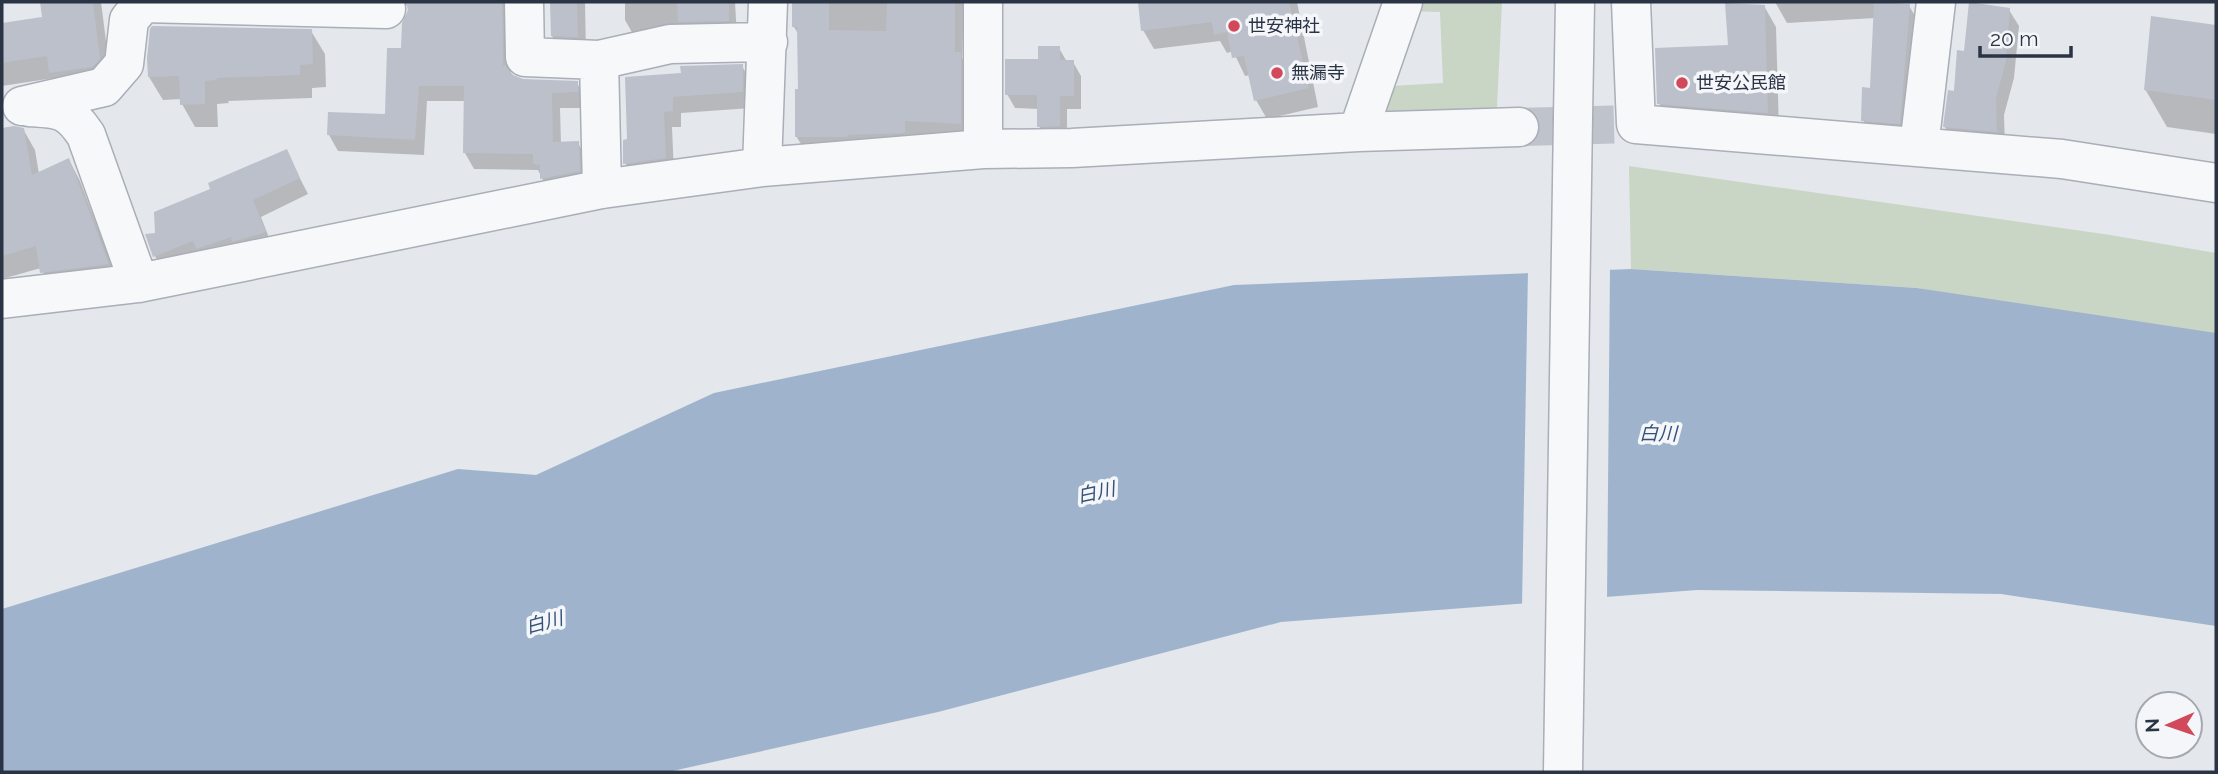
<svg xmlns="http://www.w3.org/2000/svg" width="2218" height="774" font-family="Raleway,'Noto Sans JP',sans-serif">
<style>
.green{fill:#c9d6c5}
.water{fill:#9fb4cc}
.pier{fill:#e4e7ec}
.shadow{fill:#0003}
.building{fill:#bbc0ca}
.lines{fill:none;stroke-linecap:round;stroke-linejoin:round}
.minor-tunnel{stroke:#bfc3cb;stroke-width:38;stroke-dasharray:38 19;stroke-linecap:butt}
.minor-casing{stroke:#a9aeb7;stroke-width:41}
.minor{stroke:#f7f8fa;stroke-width:38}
.minor-bridge-casing{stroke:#a9aeb7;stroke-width:41;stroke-linecap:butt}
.minor-bridge{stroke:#f7f8fa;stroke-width:38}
.poi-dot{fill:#d1495b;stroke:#f4f6f9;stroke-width:2.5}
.labels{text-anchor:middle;stroke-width:7;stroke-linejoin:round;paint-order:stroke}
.poi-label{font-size:18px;fill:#2b3445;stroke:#f4f6f9;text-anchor:start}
.water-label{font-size:19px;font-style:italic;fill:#34527a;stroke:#f4f6f9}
</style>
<rect width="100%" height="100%" fill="#e4e7ec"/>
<path class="green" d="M1403 2H1502L1496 128 1358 132 1374 87 1443 83 1440 12 1400 11Z
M1629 166 2110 235 2216 253V338L1917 288 1631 269Z"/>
<path class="water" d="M1631 269 1917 288 2216 333V626L2001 594 1697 590 1281 622 938 712 668 772H2V609L458 469 536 475 714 393 1234 285Z"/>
<path class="pier" d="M1610 267 1607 600 1522 607 1528 270Z"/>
<path class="shadow" d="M42 2H101L111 80 63 94 54 78 2 86V25L44 18Z
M357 2H518L510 20 511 75 523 80 577 83 586 99V108H560L561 144 578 143 587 159 588 187 550 194 538 170 474 169 465 153V101H427L424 155 338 151 329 135 386 116 410 10 409 6 398 3Z
M552 2H585L586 53 562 52 552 36Z
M625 2H735L737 36H634L625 20Z
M794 2H964L962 58 969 70V139L806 152 796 136 800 91 799 35 794 27Z
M1140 2H1297L1318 107 1267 119 1256 100 1250 75 1245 76 1233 51 1227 53 1220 41 1154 49 1143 30Z
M1775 2H1887V5L1909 6 1919 22 1908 139 1872 136 1863 120 1872 90 1875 18 1787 23Z
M1764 6 1776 27 1779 132 1670 123 1659 103 1730 47Z
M2009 10 2019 26 2014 78 2004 115 2005 147 1954 143 1945 127 1966 53Z
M2153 18 2216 27V134L2167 127 2145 89Z
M311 31 325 54 326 87 312 88V98L228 101 229 103 217 104 218 127H195L182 104V99L163 100 149 77Z
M1059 48 1067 62H1073L1081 76V109H1067V140H1047L1039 126V109L1015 108 1007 94Z
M742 66 751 82V108L681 113V127H672L674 174 634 179 625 163 628 141 682 75Z
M14 128 23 129 35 150 39 174 69 160 80 181 119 284 53 292 41 268 2 279V130Z
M286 151 308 194 261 217 273 248 164 272 155 256 147 235H156L213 189Z"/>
<path class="building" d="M40 2H93L100 59 92 67 49 73 47 56 2 63V23L42 17Z
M406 2H502L503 66 505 65 513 75 523 79 578 81V92L552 93 553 142 579 141 580 171 540 179V165L533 164V154L463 153 464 86H419L415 140 327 135 328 112 385 114 387 48H401L402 23 408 10Z
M550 2H577L578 37 551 36Z
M677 2H729V21L678 22Z
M792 2H829V30L886 31 887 2H955V52H961V124L905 121V133L847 135V137H795V89H798L797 27H792Z
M1138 2H1289L1309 88 1254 101 1244 56 1232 58 1227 32 1214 35 1212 22 1141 31Z
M1874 2 1910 4 1900 124 1861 121 1862 87 1870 88Z
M1969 2 2010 8 2006 61 1996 98 1997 132 1943 127 1948 90 1954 91 1957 50 1964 51Z
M1725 3 1765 5 1768 113 1657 104 1655 48 1728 45Z
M2151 16 2216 25V100L2144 90Z
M152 26 312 29 313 64 300 65V75L216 78 217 80 205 81V104L180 105 179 76 148 77 147 58 150 29Z
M1038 46H1060V60H1074V96H1060V126L1037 127V95H1005V59H1038Z
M743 64V92L673 97V111L664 112 666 158 623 164V140L627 139 625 77 681 73 680 66Z
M14 126 24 128 32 175 69 158 109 264 40 273 36 246 2 256V128Z
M287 149 300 178 253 200 266 232 232 242 231 237 196 249 193 241 153 257 145 234 155 233 154 212 210 189 208 183Z"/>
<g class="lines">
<path class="minor-tunnel" d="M1519 127 1636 124"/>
<defs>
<path id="minor" d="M524 2 525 57 599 60 670 44 768 42
M983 2V149
M1631 2 1636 124 2062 159 2216 183
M599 60 602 189
M22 106 104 87 124 64 129 20 143 3 386 9
M29 107C60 109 68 108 86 135L139 283
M1573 117 1575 2
M1358 132 1403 2
M1919 147 1936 2
M762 167 768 2
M2 299 139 283 602 189 762 167 983 149 1072 148 1358 132 1519 127"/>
</defs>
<use href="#minor" class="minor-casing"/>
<use href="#minor" class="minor"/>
<defs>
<path id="minor-bridge" d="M1563 772 1573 117"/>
</defs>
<use href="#minor-bridge" class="minor-bridge-casing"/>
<use href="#minor-bridge" class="minor-bridge"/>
</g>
<g class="poi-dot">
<circle cx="1234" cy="26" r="7"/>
<circle cx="1277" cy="73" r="7"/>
<circle cx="1682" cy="83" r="7"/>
</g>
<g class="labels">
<g class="poi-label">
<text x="1248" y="32">世安神社</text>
<text x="1291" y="79">無漏寺</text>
<text x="1696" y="89">世安公民館</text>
</g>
<g class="water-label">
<text transform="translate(1658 433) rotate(1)" y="7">白川</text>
<text transform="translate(1096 492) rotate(-12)" y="7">白川</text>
<text transform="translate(544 622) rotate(-15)" y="7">白川</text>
</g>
</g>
<rect width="2218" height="774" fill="none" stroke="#2b3445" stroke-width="7"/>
<g transform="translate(2169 725) rotate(268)"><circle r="33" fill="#f4f6f9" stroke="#a4a8b1" stroke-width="2"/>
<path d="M0-5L12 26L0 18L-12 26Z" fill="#d1495b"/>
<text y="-10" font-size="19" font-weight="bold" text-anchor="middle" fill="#2b3445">N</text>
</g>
<path d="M1980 46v10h91v-10" fill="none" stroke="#2b3445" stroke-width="3.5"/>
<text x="1990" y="46" font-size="21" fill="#2b3445" stroke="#f4f6f9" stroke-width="5" paint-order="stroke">20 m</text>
</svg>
